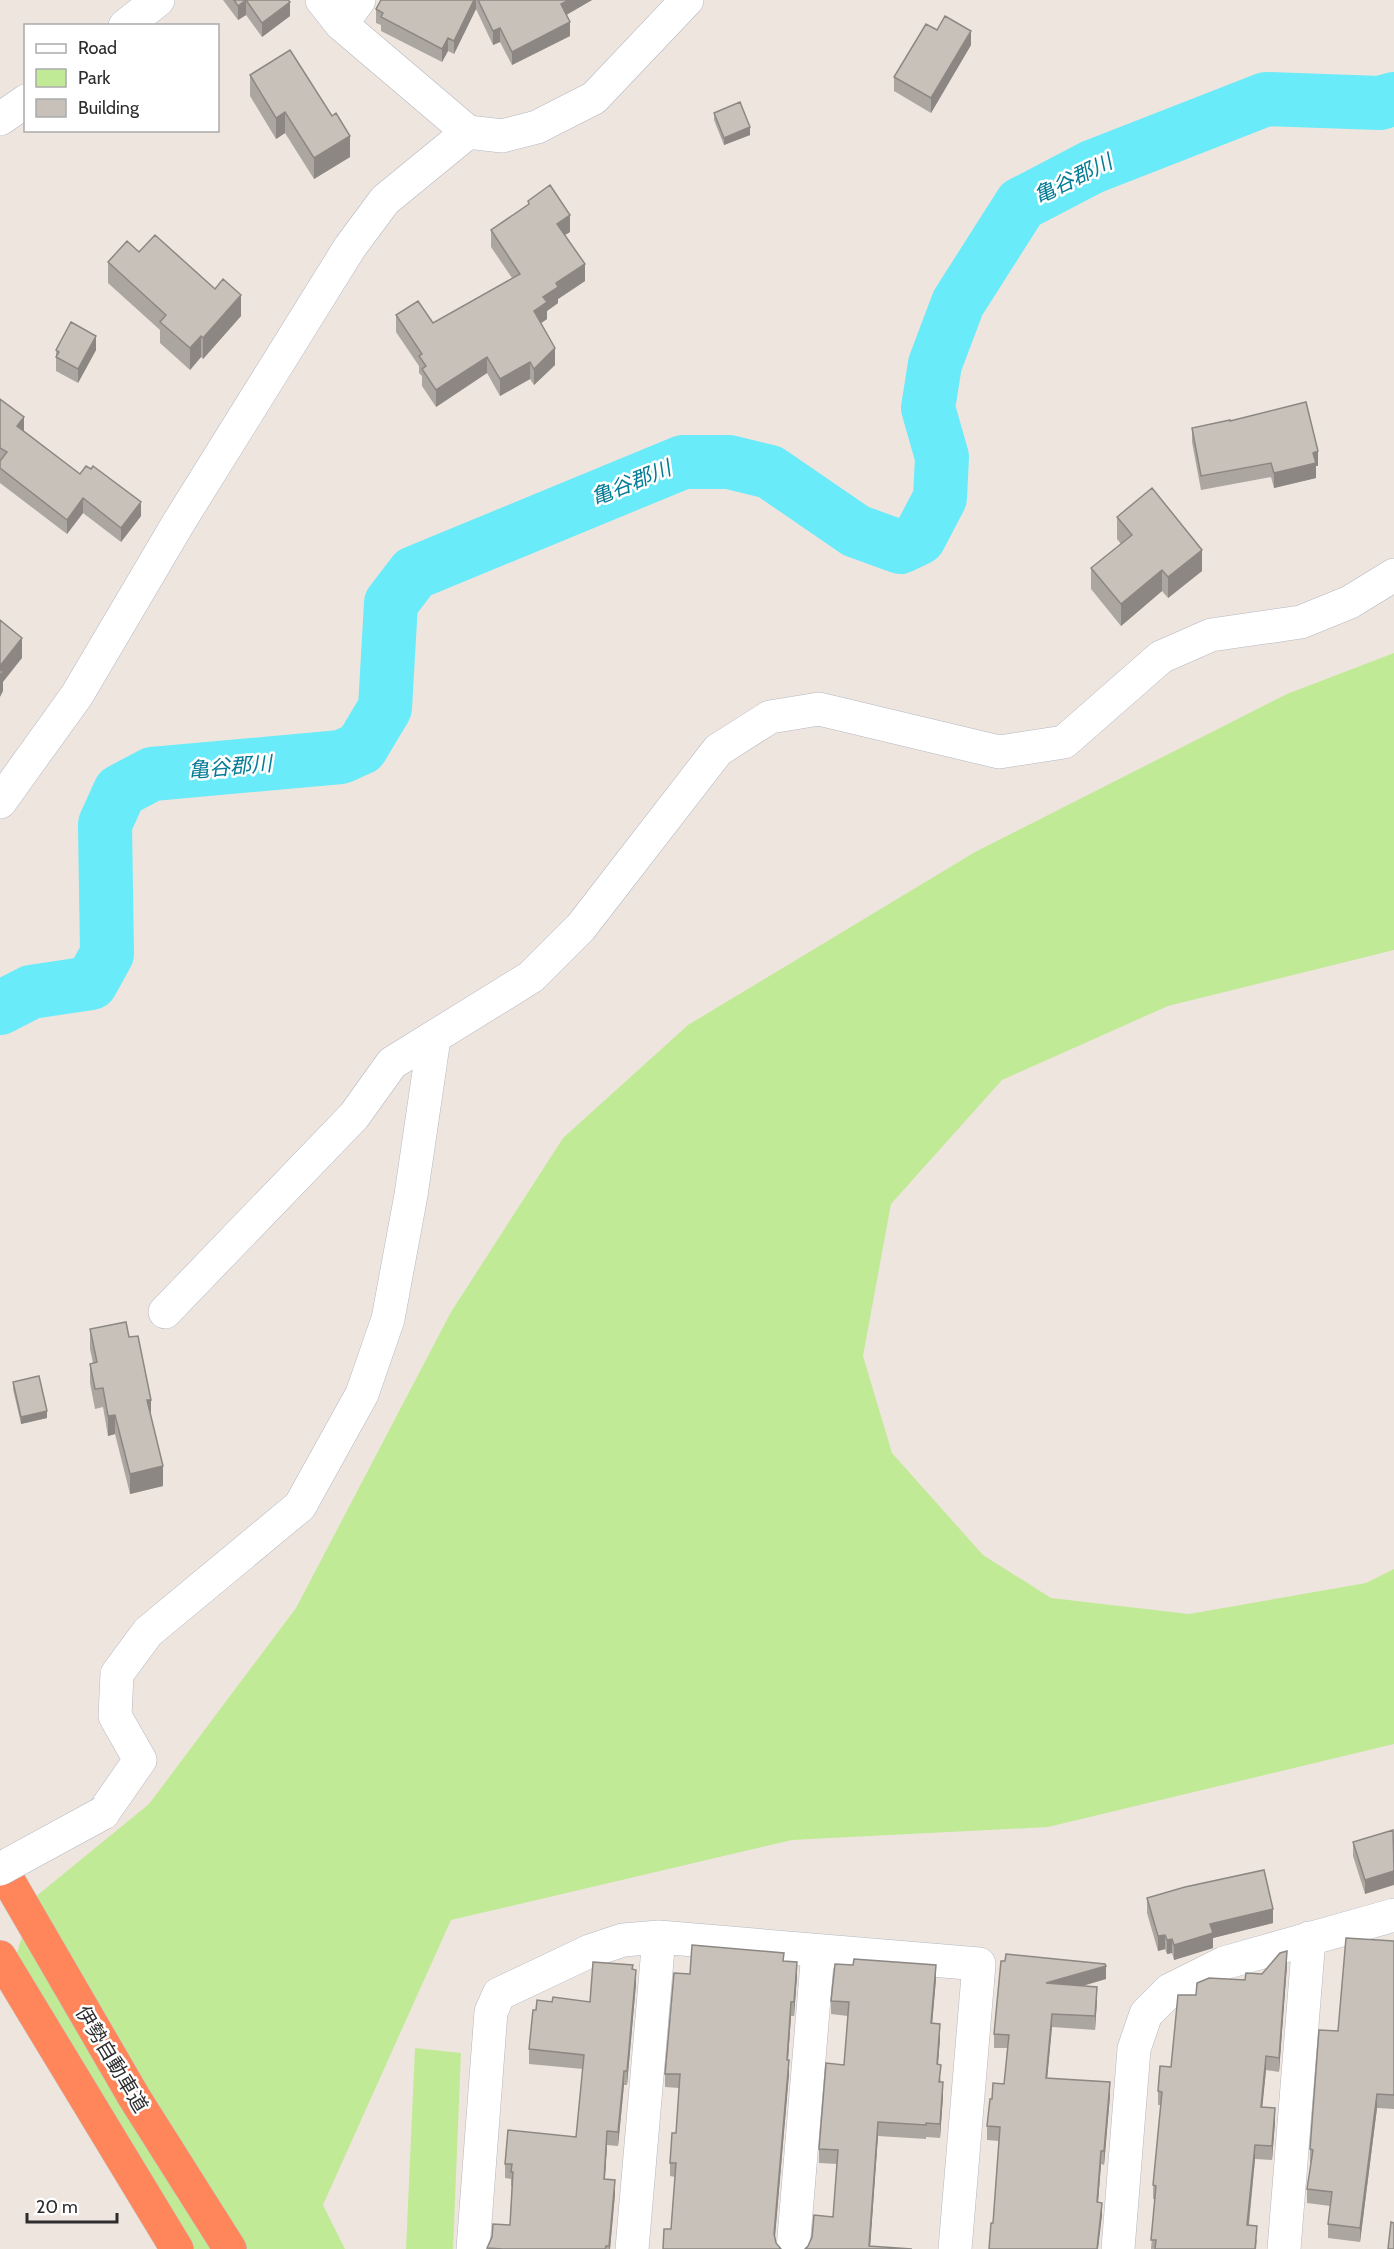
<svg xmlns="http://www.w3.org/2000/svg" width="1394" height="2249" font-family="Cabin,'Noto Sans JP',sans-serif">
<style>
.green{fill:#c1ea97}
.lines{fill:none;stroke-linecap:round;stroke-linejoin:round}
.river{stroke:#6aebf9;stroke-width:54}
.minor-casing{stroke:#b3b7c1;stroke-width:34}
.highway-casing{stroke:#c4c4c4;stroke-width:34}
.minor{stroke:#fff;stroke-width:33}
.highway{stroke:#ff855a;stroke-width:33}
.minor-bridge-casing{stroke:#b3b7c1;stroke-width:34;stroke-linecap:butt}
.minor-bridge{stroke:#fff;stroke-width:33}
.wall{fill:#aca6a0}
.shaded-wall{fill:#8c8782}
.building{fill:#c8c1ba;stroke:#8c8782;stroke-width:1.5}
.labels{text-anchor:middle;stroke-width:5;stroke-linejoin:round;paint-order:stroke}
.street-label{font-size:20px;fill:#2d2d2d;stroke:#fff}
.water-label{font-size:21px;font-style:italic;fill:#047c95;stroke:#fff}
</style>
<rect width="100%" height="100%" fill="#efe5df"/>
<path class="green" d="M1394 653V950L1168 1006 1002 1080 891 1204 863 1356 892 1453 983 1555 1051 1598 1189 1614 1366 1583 1394 1569V1744L1048 1827 792 1840 451 1920 323 2205 345 2249H166L16 1956 34 1898 149 1804 296 1608 451 1312 563 1138 688 1025 975 852 1287 694Z
M415 2048 461 2053 453 2249H406Z"/>
<g class="lines">
<path class="river" d="M0 1008 31 992 91 983 107 954 105 824 120 791 152 774 341 757 361 748 385 708 391 603 414 573 683 462H729L770 472 856 531 900 547 919 538 940 498 942 457 928 408 935 364 958 303 1021 204 1092 167 1266 99 1380 103 1394 99"/>
<defs>
<path id="minor" d="M322 0 341 24 468 132 502 136 537 127 594 98 687 0
M341 24 359 0
M125 26 158 0
M0 119 26 101
M0 802 77 695 179 522 350 247 385 200 468 132
M165 1312 354 1116 392 1063 531 977 581 927 718 750 770 717 819 709 999 752 1064 742 1161 657 1211 635 1301 622 1350 602 1394 575
M103 1813 140 1760 115 1716 117 1674 148 1632 300 1506 362 1394 388 1319 411 1195 434 1038
M473 2249 491 2012 499 1994 590 1951 623 1940 659 1937 979 1964 955 2249
M632 2249 659 1937
M793 2249 818 1951
M1118 2249 1134 2049 1146 2014 1170 1990 1224 1963 1394 1915
M1284 2249 1309 1938"/>
<path id="highway" d="M0 1866 134 2097 230 2249
M0 1957 177 2249"/>
</defs>
<use href="#minor" class="minor-casing"/>
<use href="#highway" class="highway-casing"/>
<use href="#minor" class="minor"/>
<use href="#highway" class="highway"/>
<defs>
<path id="minor-bridge" d="M0 1869 103 1813"/>
</defs>
<use href="#minor-bridge" class="minor-bridge-casing"/>
<use href="#minor-bridge" class="minor-bridge"/>
</g>
<path class="wall" d="M223 0H288L290 16 262 37 246 15 238 20Z
M381 0H592L566 15 570 36 512 65 500 42 493 45 476 9 454 54 448 51 442 62 381 31V25L376 23V9Z
M937 30 971 45 931 113 894 91V77Z
M250 75 350 157 314 179 285 133 276 139 250 96Z
M714 113 750 135 724 145 714 120Z
M528 201 570 232 564 235 585 281 558 299V303L547 311V319L541 323 555 365 534 385 530 379 500 396 487 373 436 407 422 386V376L419 373V366L396 332V315L433 323 512 278 491 247V230L528 205Z
M139 252 241 316 203 359 201 357 190 370 160 343V330L108 283V262Z
M56 350H96L78 383 56 371Z
M0 399 24 431 80 474 141 516 121 542 83 513 67 534 0 483Z
M1230 421 1318 466H1316V478L1274 488 1271 477 1201 490 1192 442V428Z
M1117 517 1202 571 1168 598 1162 591 1121 626 1091 589V568L1121 544 1117 539Z
M90 1329 129 1337 151 1417 163 1486 130 1494 115 1434 108 1436 103 1407 95 1409 90 1383V1364L93 1363 90 1349Z
M13 1382 47 1418 21 1424 13 1389Z
M1393 1830 1365 1894 1353 1856V1842Z
M1147 1898 1273 1923 1213 1938V1948L1174 1960 1172 1953 1167 1954 1165 1949 1158 1951 1147 1913Z
M1394 1941V2109L1377 2108 1360 2242 1328 2238V2224L1330 2206 1307 2203V2189L1311 2163H1310V2149L1338 2031Z
M784 1961 797 1976 794 2016H791L788 2060 789 2074 775 2238 671 2229 675 2177 670 2176V2163L676 2133 679 2088 665 2087V2074L690 1974Z
M1005 1961 1106 1979 1083 1986 1097 2000 1095 2030 1052 2027 1047 2078 1110 2096 1104 2165 1101 2164 1098 2203 1102 2216 993 2223 999 2141 987 2140V2126L992 2099 1004 2084 1008 2048H994V2034Z
M1287 1965 1279 2072 1266 2070 1262 2107 1275 2122 1272 2160 1255 2159 1249 2225 1257 2240 1256 2249H1151L1155 2199H1153V2185L1161 2105H1158V2091L1171 2067 1196 1995 1245 1980Z
M633 1970 636 1984 627 2085H624L618 2146 607 2145 605 2179 615 2194 610 2249H487L510 2225 512 2186H511V2179L505 2178V2164L576 2137 583 2069 529 2064V2049L536 2010 552 2002H590Z
M936 1979 932 2023 940 2038 938 2064 943 2096 940 2138 926 2137V2139L878 2136 870 2246H808L833 2217 837 2164 819 2163V2149L844 2065 848 2016 831 2014V2001Z"/>
<path class="shaded-wall" d="M246 0V15L238 20V6Z
M474 0H476V9L454 54V41Z
M569 0H592L561 18V4Z
M290 2V16L262 37V23Z
M570 22V36L512 65V52Z
M500 28V42L493 45V31Z
M971 31V45L931 113V98Z
M448 38V51L442 62V49Z
M285 112V133L276 139V118Z
M750 127V135L724 145V138Z
M350 136V157L314 179V158Z
M570 215V232L557 240V224Z
M585 264V281L558 299V303L547 311V319L534 328V311L543 297 556 283Z
M241 295V316L203 359V338Z
M96 336V350L78 383V369Z
M201 336V357L190 370V348Z
M555 348V365L534 385V369Z
M487 357V373L436 407V390Z
M530 362V379L500 396V379Z
M24 417V431L17 440V426Z
M1318 451V466H1316V478L1274 488V473L1313 453Z
M83 498V513L67 534V520Z
M141 502V516L121 542V528Z
M1202 550V571L1168 598V577Z
M1162 570V591L1121 626V604Z
M22 638V658L3 682V691L0 697V666Z
M147 1400H151V1419Z
M47 1411V1418L21 1424V1417Z
M115 1415V1434L108 1436V1416Z
M163 1466V1486L130 1494V1474Z
M1394 1871V1885L1365 1894V1880Z
M1273 1909V1923L1213 1938V1948L1174 1960V1945L1210 1924Z
M1165 1935V1949L1158 1951V1936Z
M1172 1939V1953L1167 1954V1940Z
M1287 1951V1965L1279 2072V2058Z
M797 1962V1976L794 2016V2002Z
M936 1965V1979L931 2037V2023Z
M1106 1966V1979L1046 1996V1983Z
M636 1970V1984L627 2085V2071Z
M1097 1987V2000L1095 2030V2016Z
M791 2002V2016L787 2074V2060Z
M1052 2014V2027L1046 2091V2078Z
M940 2024V2038L937 2078V2064Z
M1266 2056V2070L1261 2121V2107Z
M789 2060V2074L774 2247V2234Z
M624 2071V2085L618 2146V2132Z
M943 2082V2096L940 2138V2124Z
M1110 2082V2096L1104 2165V2151Z
M1377 2094V2108L1360 2242V2228Z
M1275 2108V2122L1272 2160V2146Z
M878 2122V2136L870 2249H869Z
M607 2131V2145L604 2193V2179Z
M1255 2145V2159L1247 2239V2225Z
M1101 2151V2164L1097 2216V2202Z
M615 2180V2194L610 2249H609Z
M1102 2203V2216L1098 2249H1097Z"/>
<path class="building" d="M234 0H288L290 2 262 23 246 0 238 6Z
M381 0H474L454 41 448 38 442 49 381 17 383 13 376 9Z
M478 0H569L561 4 570 22 512 52 500 28 493 31Z
M945 16 971 31 931 98 894 77 926 24 937 30Z
M290 50 332 116 336 113 350 136 314 158 285 112 276 118 250 75Z
M740 102 750 127 724 138 714 113Z
M550 185 570 215 557 224 585 264 556 283 558 287 543 297 547 302 534 311 555 348 534 369 530 362 500 379 487 357 436 390 422 369 426 366 419 356 422 354 396 315 418 301 433 323 520 274 491 230 529 204 528 201Z
M155 235 215 289 223 279 241 295 203 338 201 336 190 348 160 322 166 315 108 262 127 241 139 252Z
M71 322 96 336 78 369 56 357 59 352 56 350Z
M0 399 24 417 17 426 80 474 86 466 91 469 93 466 141 502 121 528 83 498 67 520 0 468V461L7 452 0 448Z
M1306 402 1318 451 1313 453 1316 463 1274 473 1271 463 1201 476 1192 428 1230 420V421Z
M1152 488 1202 550 1168 577 1162 570 1121 604 1091 568 1132 535 1117 517Z
M0 620 22 638 0 666Z
M0 670 3 671 0 678Z
M126 1322 129 1337 138 1336 151 1400H147L163 1466 130 1474 115 1415 108 1416 103 1388 95 1389 90 1364 97 1362 90 1329Z
M39 1376 47 1411 21 1417 13 1382Z
M1393 1830 1394 1871 1365 1880 1353 1842Z
M1264 1870 1273 1909 1210 1924 1213 1933 1174 1945 1172 1939 1167 1940 1165 1935 1158 1936 1147 1898 1185 1887Z
M1346 1938 1394 1941V2095L1377 2094 1360 2228 1328 2224 1332 2192 1307 2189 1313 2150 1310 2149 1319 2030 1338 2031Z
M692 1945 784 1953 783 1961 797 1962 794 2002H791L787 2060H789L774 2234 776 2243 781 2249H663L664 2229H671L676 2163H670L672 2133H676L680 2074H665L674 1973 690 1974Z
M1287 1951 1279 2058 1266 2056 1261 2107 1275 2108 1272 2146 1255 2145 1247 2225 1257 2226 1255 2249H1155L1156 2240H1151L1156 2186 1153 2185 1162 2092 1158 2091 1160 2066 1171 2067 1178 1995H1196L1197 1983 1209 1978 1245 1980 1246 1973 1262 1974 1280 1953Z
M1006 1954 1105 1964 1106 1966 1046 1983 1097 1987 1095 2016 1052 2014 1046 2078 1110 2082 1104 2151H1101L1097 2202 1102 2203 1097 2249H989L991 2223H993L1000 2127 987 2126 990 2099H992L993 2083 1004 2084 1009 2035 994 2034 1001 1961H1005Z
M854 1959 936 1965 931 2023 940 2024 937 2064 941 2065 939 2082H943L940 2124 926 2123V2125L878 2122 869 2246 912 2249H805L808 2246 812 2237 814 2215 833 2217 838 2150 819 2149 826 2063 844 2065 849 2002 831 2001 835 1964 853 1965Z
M593 1962 633 1965 632 1969 636 1970 627 2071H624L618 2132 607 2131 604 2179 615 2180 609 2246H606L605 2249H503L487 2248 492 2237 493 2224 510 2225 513 2172H511L512 2164H505L508 2130 576 2137 584 2055 529 2049 533 2010H536L537 2000 552 2002 553 1997 590 2002Z
M1391 2222 1394 2223V2249H1388Z"/>
<g class="labels">
<g class="street-label">
<text transform="translate(112 2059) rotate(59)" y="7">伊勢自動車道</text>
</g>
<g class="water-label">
<text transform="translate(1073 179) rotate(-26)" y="7">亀谷郡川</text>
<text transform="translate(631 483) rotate(-22)" y="7">亀谷郡川</text>
<text transform="translate(230 767) rotate(-5)" y="7">亀谷郡川</text>
</g>
</g>
<rect x="24" y="24" width="195" height="108" fill="#ffffff" stroke="#ababab" stroke-width="1.5"/>
<rect x="36" y="44" width="30" height="9" fill="#ffffff" stroke="#ababab" stroke-width="1.5"/>
<text x="78" y="54" font-size="18" fill="#2d2d2d">Road</text>
<rect x="36" y="69" width="30" height="18" fill="#c1ea97" stroke="#ababab" stroke-width="1.5"/>
<text x="78" y="84" font-size="18" fill="#2d2d2d">Park</text>
<rect x="36" y="99" width="30" height="18" fill="#c8c1ba" stroke="#ababab" stroke-width="1.5"/>
<text x="78" y="114" font-size="18" fill="#2d2d2d">Building</text>
<path d="M27 2213v9h90v-9" fill="none" stroke="#2d2d2d" stroke-width="3"/>
<text x="36" y="2213" font-size="18" fill="#2d2d2d" stroke="#ffffff" stroke-width="4.5" paint-order="stroke">20 m</text>
</svg>
